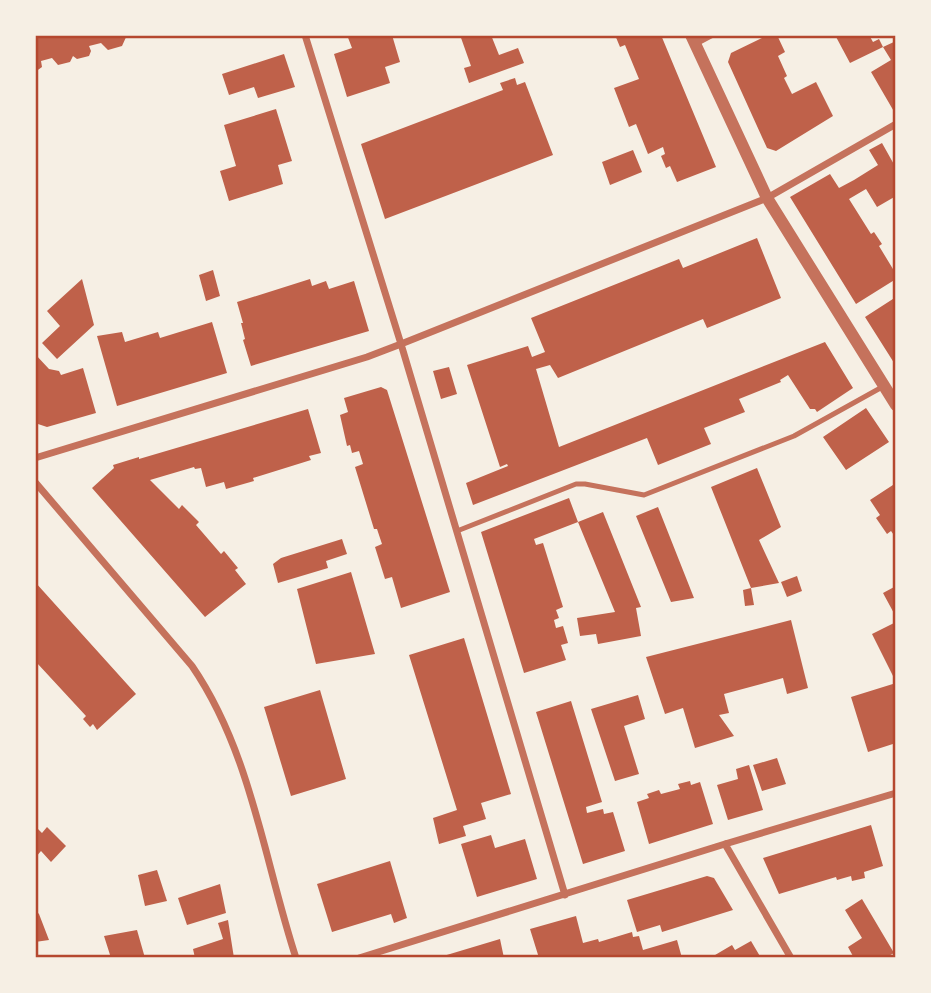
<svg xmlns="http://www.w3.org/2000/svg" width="931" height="993" font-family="Ubuntu,sans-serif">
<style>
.building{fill:#bf614a}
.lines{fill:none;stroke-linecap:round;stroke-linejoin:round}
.service{stroke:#c5725c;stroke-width:5}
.minor{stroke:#c5725c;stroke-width:7}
.tertiary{stroke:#c5725c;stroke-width:12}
.neatline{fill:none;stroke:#b5482f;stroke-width:2.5}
</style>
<rect width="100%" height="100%" fill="#f6efe4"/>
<path class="building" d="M35 35H127L122 46 108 50 101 43 89 46 91 51 89 56 77 59 73 56 70 62 58 65 52 58 41 61 42 67 35 72Z
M347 35H392L400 62 385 67 390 83 347 97 334 54 352 48Z
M460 35H491L499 55 518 48 524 63 469 83 464 68 471 66Z
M615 35H661L716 167 677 182 670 166 666 168 661 156 665 154 663 147 648 154 636 124 629 127 614 88 639 79 625 45 620 47Z
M768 35H777L785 52 778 56 787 76 784 78 792 94 816 82 833 116 776 151 767 148 728 62 731 53Z
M835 35H869L873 42 879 39 883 47 896 41V115L871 72 891 60 883 47 850 63Z
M284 54 295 87 258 98 254 87 229 95 222 74Z
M515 78 517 85 525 82 553 155 385 219 361 144 503 90 500 83Z
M276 109 292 161 278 165 283 184 229 201 220 171 236 166 224 125Z
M882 143 896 168 893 173 896 178V196L877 207 866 189 849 199 871 234 874 232 882 244 879 246 896 274V279L856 304 790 197 830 174 839 188 854 180 878 165 869 150Z
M633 150 642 172 610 185 602 162Z
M757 238 781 298 707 328 703 319 558 378 550 365 536 369 559 447 825 342 853 388 817 412 815 409H810L788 375 780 380 781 382 739 399 745 412 704 428 711 444 658 465 647 438 473 505 466 483 508 466 507 464 500 467 467 365 528 346 532 357 545 352 531 318 679 259 683 268Z
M213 270 220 296 206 301 199 275Z
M82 279 94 325 57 359 42 343 60 326 47 311Z
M310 279 312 286 326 281 329 289 354 281 369 331 251 366 243 340 245 339 241 323H243L237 302Z
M896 297V366L865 317Z
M212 322 227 373 117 406 97 336 122 332 125 342 158 332 160 338Z
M35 354 49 369 59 371 61 375 83 368 96 413 47 427 35 423Z
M449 367 457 394 441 399 433 371Z
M381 387 387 390 450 592 401 608 392 577 385 579 375 547 382 544 377 529H374L355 467 363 464 359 451 352 453 350 445 347 446 340 415 348 412 344 398Z
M866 408 889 442 846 470 823 437Z
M308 409 321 453 309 456 311 460 253 478 254 481 226 489 224 482 206 487 201 468 195 469 194 467 150 480 179 509 182 505 199 522 196 525 221 554 224 551 238 568 235 570 246 584 205 617 92 488 114 468 113 465 139 457V459Z
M757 468 781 527 759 540 779 583 751 588 754 605 745 606 743 590 751 588 711 487Z
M896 483V538L891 531 887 534 876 518 880 515 870 500Z
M569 498 578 522 534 539 536 545 543 543 563 607 556 610 559 618 554 620 556 628 563 626 568 643 561 645 566 660 524 673 481 532Z
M658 507 694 598 671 602 636 516Z
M603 512 641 607 636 608 641 636 598 644 596 634 580 636 577 618 615 612 578 522Z
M342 539 347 554 326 561 328 568 278 583 273 564 281 558Z
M351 572 375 654 316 664 297 589Z
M797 576 802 591 787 597 781 582Z
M35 582 136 694 97 730 93 724 90 727 83 719 86 716 37 663 35 665Z
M896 586V617L883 593Z
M791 620 808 688 787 694 783 678 724 694 729 713 719 715 734 736 695 748 683 708 665 714 646 657Z
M896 622V682L872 634Z
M464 638 511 794 481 803 486 819 463 826 466 836 439 844 433 818 457 810 409 655Z
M896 683V743L868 752 851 697Z
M320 690 346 779 291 796 264 707Z
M638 695 645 719 624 726 639 774 615 781 591 709Z
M571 701 602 802 586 807 587 813 603 809 604 814 613 812 625 851 583 864 536 712Z
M777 758 786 784 762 791 753 765Z
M749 765 763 810 728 820 717 785 738 779 736 769Z
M690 781 691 785 700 782 713 824 649 844 637 802 649 798 647 794 659 790 661 794 680 789 678 784Z
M871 825 883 866 864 872 865 878 852 881 851 876 837 880 836 877 779 894 763 858Z
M35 826 42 833 47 827 66 846 51 862 41 851 35 858Z
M491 835 495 848 525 839 537 879 477 897 461 844Z
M390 861 407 918 394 923 391 914 332 932 317 884Z
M157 870 167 901 145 906 138 875Z
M707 876 714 878 733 910 662 932 660 925 637 932 627 900Z
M220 884 226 913 187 925 178 898Z
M862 899 894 953 885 958H854L848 947 862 938 845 910Z
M35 910 39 914 49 940 35 942Z
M576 916 583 943 598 939 599 942 632 932 633 937 639 936 643 950 677 940 682 958H539L530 929Z
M228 920 234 958H195L193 949 223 939 218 923Z
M137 930 145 958H111L104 936Z
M500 939 504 958H440V957Z
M751 941 761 958H710L732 945 735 950Z"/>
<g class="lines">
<path class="service" d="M457 531 576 484H585L644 495 794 436 884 386"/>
<path class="minor" d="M305 35 401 344 565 895
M694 44 711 35
M35 458 367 357 401 344 767 198 896 124
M35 482 192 666C251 752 264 860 296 958
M725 844 791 958
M359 958 725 844 896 793"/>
<path class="tertiary" d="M691 35 767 198 896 405"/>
</g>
<rect width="931" height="993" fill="none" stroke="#f6efe4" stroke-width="74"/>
<rect x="37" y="37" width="857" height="919" class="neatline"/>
</svg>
